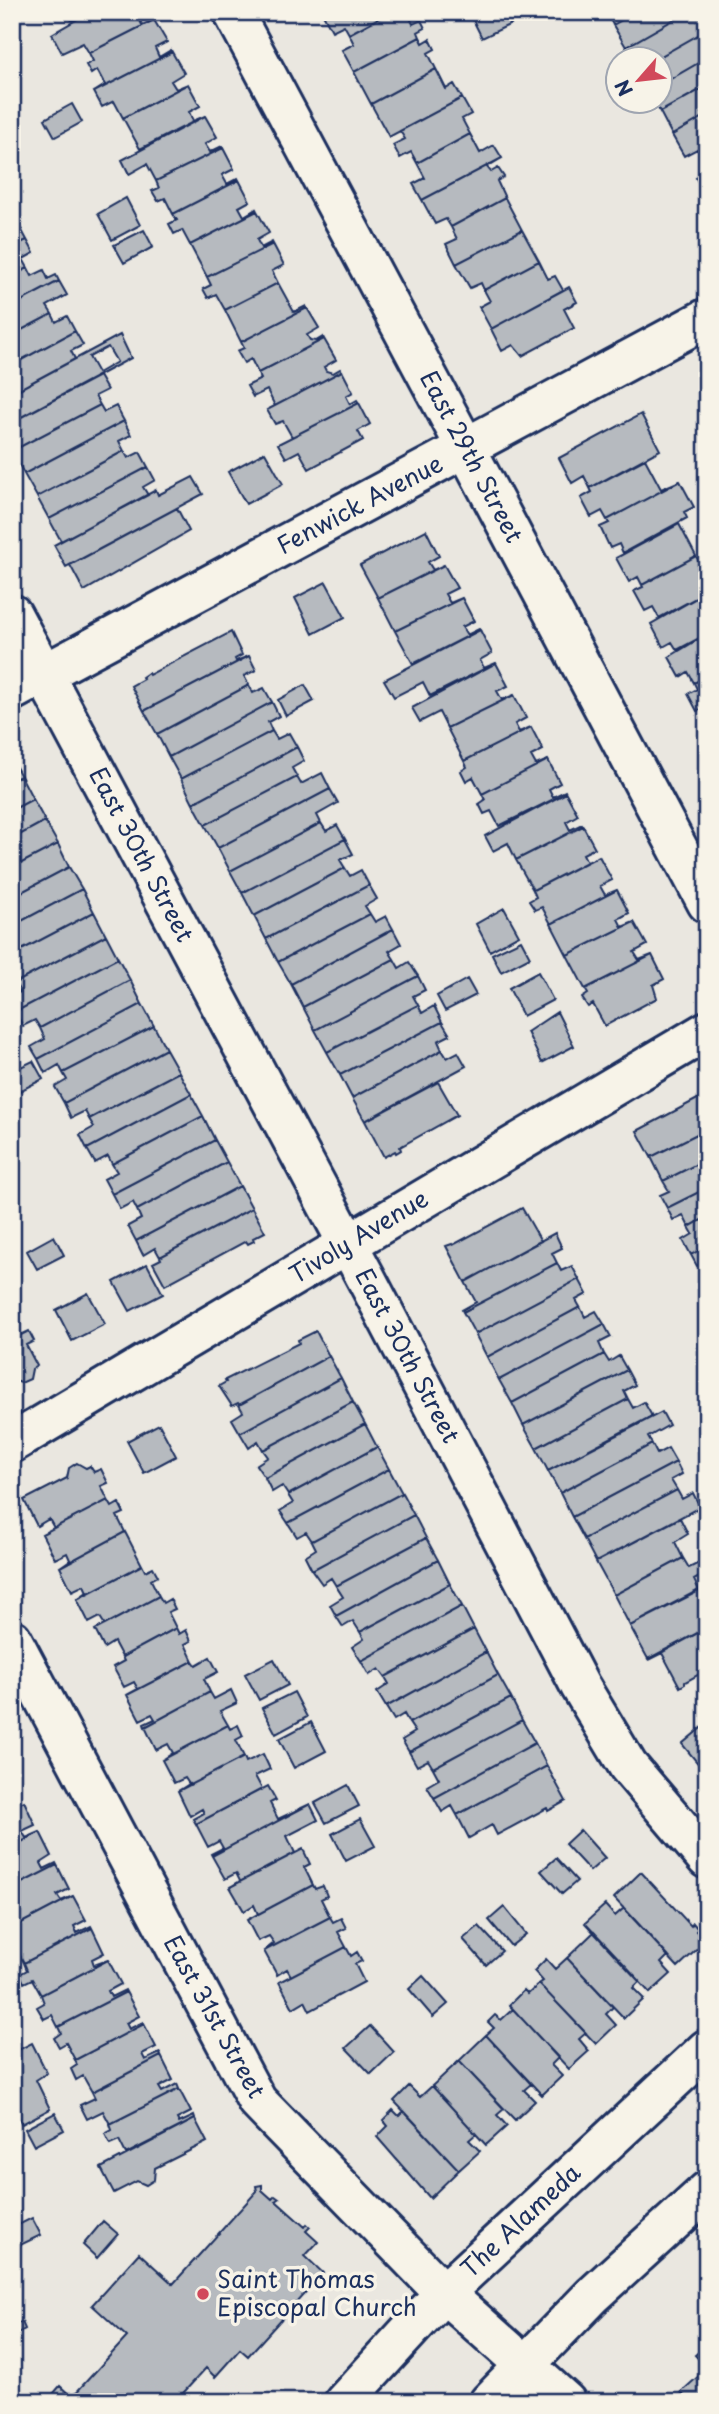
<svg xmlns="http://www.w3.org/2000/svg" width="719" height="2414" font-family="'Playpen Sans',sans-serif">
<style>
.building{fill:#b6babf;stroke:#1b2f5e;stroke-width:2;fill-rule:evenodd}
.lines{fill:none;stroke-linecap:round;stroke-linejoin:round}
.minor-casing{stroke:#1b2f5e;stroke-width:44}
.major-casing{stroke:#1b2f5e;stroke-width:44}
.minor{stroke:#f7f3e8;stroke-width:38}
.major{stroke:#f7f3e8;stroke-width:38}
.poi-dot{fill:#d1495b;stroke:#f7f3e8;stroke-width:2.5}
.labels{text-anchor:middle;stroke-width:7;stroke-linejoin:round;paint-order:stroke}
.street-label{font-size:24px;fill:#1b2f5e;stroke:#f7f3e8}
.poi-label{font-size:24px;fill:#1b2f5e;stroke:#f7f3e8;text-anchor:start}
</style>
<rect width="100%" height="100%" fill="#eae7e0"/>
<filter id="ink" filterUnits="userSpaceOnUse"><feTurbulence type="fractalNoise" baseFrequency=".0143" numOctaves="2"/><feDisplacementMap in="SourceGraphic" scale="14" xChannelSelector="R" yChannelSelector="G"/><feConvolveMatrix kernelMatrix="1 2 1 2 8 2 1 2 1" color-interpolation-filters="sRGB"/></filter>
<g filter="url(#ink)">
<path class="building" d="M67 12H90L72 21Z
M90 12H145L138 16 142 25 154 20 89 53 83 43 62 53 52 34Z
M322 12H390L349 34 344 25 332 31Z
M390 12H407L413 24 421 20 425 28 418 32 420 37 354 72 342 50 354 44 349 34Z
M469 12H505L511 24 482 38Z
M606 12H636L613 25Z
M636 12H687L626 47 613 25Z
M707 12V30L654 60H632L626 47 687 12Z
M154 20 167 42 155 48 159 57 171 50 172 52 94 92 105 85 97 70 91 74 86 65 93 61 89 53Z
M707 30V58L660 85V60H654Z
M420 37 423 43 430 39 435 49 428 53 436 69 371 104 354 72Z
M172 52 184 73 171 81 176 89 188 84 123 118 114 101 102 107 94 92Z
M707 58V86L660 112 655 102H660V85Z
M436 69 446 89 454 84 462 98 389 137 371 104Z
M188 84 200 106 189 112 193 121 205 116 140 149 123 118Z
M707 86V115L672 135 660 112Z
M462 98 471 114 462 119 470 134 417 163 411 152 400 158 393 145 405 139 400 131Z
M72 104 82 122 55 137 45 119Z
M707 115V144L684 156 672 135Z
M205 116 217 137 205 144 210 152 222 146 223 148 156 181 147 164 129 174 122 160Z
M470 134 480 153 494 145 502 158 422 200 413 184 425 178 417 163Z
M707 144V166L698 149Z
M223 148 234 169 222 175 227 184 238 178 239 180 173 214 165 198 158 201 152 191 159 188 156 181Z
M502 158 487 167 491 172 498 168 504 177 497 181 505 198 451 227 446 219 435 224 422 200Z
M707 172V199L696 178Z
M239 180 250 201 239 207 244 216 256 209 257 211 190 245 182 230 174 234 169 224 177 220 173 214Z
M126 198 140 225 112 240 98 214Z
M505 198 522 230 456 264 446 244 457 239 451 227Z
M257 211 269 233 257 240 261 248 272 242 273 244 207 277 190 245Z
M19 225 27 240 12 247V228Z
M144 230 153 247 124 263 114 245Z
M522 230 539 261 484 290 481 283 470 288 456 264Z
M27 240 34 253 23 259 28 268 12 276V247Z
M273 244 284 265 272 271 278 283 225 310 216 294 208 298 203 289 211 285 207 277Z
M539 261 548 279 555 276 563 290 491 329 479 307 490 301 484 290Z
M28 268 32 276 44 270 48 279 56 275 59 281 12 306V276Z
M59 281 67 295 47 306 52 314 12 335V306Z
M278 283 294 312 306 306 307 308 241 342 225 310Z
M569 287 577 302 564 309 574 328 522 356 513 345 502 351 491 329Z
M307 308 319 328 307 335 310 340 316 341 323 337 324 339 258 373 251 359 244 363 237 351 244 348 241 342Z
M52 314 56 322 67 316 75 331 12 365V335Z
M75 331 83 345 71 351 75 359 12 393V365Z
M120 335 131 358 12 422V393ZM108 347 117 362 98 373 89 357Z
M324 339 336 360 324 367 326 371 333 373 340 369 342 371 275 406 267 390 253 397 247 386 261 379 258 373Z
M342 371 353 392 346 396 350 404 357 400 359 403 292 437 283 421 275 424 267 410Z
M99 376 107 390 95 396 100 405 12 451V422Z
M359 403 370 424 358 431 363 440 309 469 299 451 286 458 278 444Z
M100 405 104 412 116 406 124 421 24 474 12 451Z
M641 414 660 450 590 488 584 476 572 483 559 458Z
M124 421 131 435 119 441 124 451 37 497 24 474Z
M124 451 128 458 140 452 148 467 49 519 37 497Z
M265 452 283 484 246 504 228 472Z
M645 459 661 489 680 481 607 520 602 511 591 517 581 498 592 492 590 488Z
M148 467 155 480 143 487 148 495 61 541 49 519Z
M193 477 203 494 66 567 54 545 156 490 158 495Z
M680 481 694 507 684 512 687 518 623 553 619 544 610 548 600 527 609 523 607 520Z
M177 508 189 531 84 591 70 565Z
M679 524 696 556 642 585 638 577 629 582 616 558Z
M426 530 439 556 428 562 433 570 444 565 378 598 360 565Z
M696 556 707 576V592L659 618 653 607 645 611 634 591 643 587 642 585Z
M444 565 457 588 445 594 450 603 462 598 395 631 378 598Z
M326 582 345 617 313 634 295 598Z
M707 592V634L677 650 672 642 663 647 651 624Z
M462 598 474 621 462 627 467 635 479 629 480 630 413 664 395 631Z
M480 630 492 653 480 660 484 668 496 663 430 696 423 682 394 697 384 680Z
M231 632 242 655 235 659 236 661 249 656 144 711 131 686 143 679 142 677 148 673 149 675Z
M707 634V676L694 683 688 672 680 677 669 657Z
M249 656 256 670 244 676 249 685 157 734 144 711Z
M496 663 508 686 497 691 502 700 514 695 447 728 439 712 420 722 412 708Z
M707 676V707L697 711 688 694 697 689 694 683Z
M249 685 253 693 264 688 272 702 169 757 157 734Z
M305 685 314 701 286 716 278 700Z
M514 695 526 718 515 724 519 732 531 727 464 761 447 728Z
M272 702 279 716 268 722 272 731 181 779 169 757Z
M531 727 543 750 531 756 536 765 548 760 482 794 473 777 466 781 461 771 467 767 464 761Z
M272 731 277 739 289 733 297 747 193 803 181 779Z
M297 747 304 761 292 768 297 777 205 825 193 803Z
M12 760 21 776 12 780Z
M548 760 560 783 549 789 553 797 565 791 566 793 499 826 491 811 484 814 479 804 485 800 482 794Z
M322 773 330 789 218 848 205 825 297 777 301 784Z
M21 776 33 799 12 810V780Z
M330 789 338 803 317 815 321 823 230 871 218 848Z
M566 793 578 815 566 822 570 830 582 824 583 826 516 860 508 843 493 851 485 836Z
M33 799 45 821 12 839V810Z
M45 821 58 844 12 868V839Z
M321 823 326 831 337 825 345 839 242 893 230 871Z
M583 826 595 848 583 854 587 862 533 890 516 860Z
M345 839 353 854 340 860 345 868 254 916 242 893Z
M58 844 69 867 12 897V868Z
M599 856 612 880 600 886 605 895 617 890 551 924 542 907 535 910 529 901 536 897 533 890Z
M69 867 82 889 12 926V897Z
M345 868 350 876 361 870 369 885 266 939 254 916Z
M369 885 377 899 365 906 370 914 278 962 266 939Z
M82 889 94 912 12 955V926Z
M617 890 629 913 618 919 622 927 634 922 567 955 551 924Z
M504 908 519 935 490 951 476 924Z
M94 912 106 935 15 983 12 977V955Z
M370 914 375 922 386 916 393 929 291 984 278 962Z
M634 922 647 945 634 952 639 960 652 955 585 989 567 955Z
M393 929 401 944 389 951 394 959 303 1007 291 984Z
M106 935 118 958 15 1012 12 1006V996L20 992 15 983Z
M521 940 530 957 501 972 492 954Z
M652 955 664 979 653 985 657 998 605 1026 593 1004 588 1007 582 998 588 994 585 989Z
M118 958 130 980 40 1028 35 1020 23 1026 15 1012Z
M394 959 399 968 409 962 418 976 315 1030 303 1007Z
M538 972 553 1000 523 1016 509 988Z
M418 976 425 990 413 996 418 1005 327 1052 315 1030Z
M467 979 476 995 445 1011 437 996Z
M130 980 142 1004 38 1059 31 1047 45 1039 40 1028Z
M142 1004 154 1026 63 1073 59 1065 45 1073 38 1059Z
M418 1005 422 1013 434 1006 442 1022 340 1075 327 1052Z
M557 1012 574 1046 542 1063 527 1032Z
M442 1022 450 1035 438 1041 442 1050 352 1098 340 1075Z
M154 1026 166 1049 64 1103 55 1087 67 1080 63 1073Z
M166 1049 179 1072 89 1119 85 1111 71 1118 64 1103Z
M442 1050 447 1058 458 1052 466 1066 365 1121 352 1098Z
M33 1061 43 1079 14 1094 12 1071Z
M179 1072 191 1094 87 1149 80 1135 94 1127 89 1119Z
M438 1082 457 1115 400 1147 401 1150 396 1153 395 1151 384 1157 365 1121Z
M191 1094 203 1116 112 1164 108 1156 95 1163 87 1149Z
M707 1094V1129L651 1157 637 1131Z
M203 1116 215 1140 112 1194 104 1179 117 1172 112 1164Z
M707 1129V1159L663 1181 651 1157Z
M215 1140 227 1162 137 1210 133 1202 120 1209 112 1194Z
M707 1159V1188L667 1208 660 1195 669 1191 663 1181Z
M227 1162 240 1186 136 1241 128 1226 141 1219 137 1210Z
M240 1186 252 1208 160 1257 155 1248 143 1255 136 1241Z
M707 1188V1217L689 1227 683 1215 673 1220 667 1208Z
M252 1208 265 1232 253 1238 254 1241 248 1244 246 1241 165 1285 153 1263 161 1259 160 1257Z
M522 1208 541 1241 465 1282 446 1246 452 1244 453 1245Z
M707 1217V1246L691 1255 683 1240 693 1234 689 1227Z
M555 1233 562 1248 552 1253 557 1263 463 1312 462 1310 476 1302 465 1282Z
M54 1236 64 1255 37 1269 27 1251Z
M707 1246V1261L697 1266 691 1255Z
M557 1263 561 1271 572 1266 579 1279 475 1334 463 1312Z
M147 1264 163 1294 130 1311 114 1282Z
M579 1279 587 1294 576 1300 580 1307 487 1357 475 1334Z
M88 1293 105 1324 72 1341 56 1310Z
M580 1307 585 1317 596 1311 604 1324 499 1380 487 1357Z
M604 1324 611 1337 599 1343 604 1354 512 1403 499 1380Z
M18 1329 21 1335 29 1331 34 1341 26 1345 37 1366 32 1369 30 1379 21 1383 12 1380V1333Z
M316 1331 329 1356 239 1405 238 1403 232 1406 219 1386 226 1382 225 1380 299 1343 298 1340Z
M604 1354 609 1362 619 1356 627 1370 523 1425 512 1403Z
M329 1356 341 1378 240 1433 232 1419 243 1412 239 1405Z
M627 1370 635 1385 624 1391 628 1399 536 1448 523 1425Z
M341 1378 353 1402 263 1450 258 1441 249 1448 240 1433Z
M628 1399 633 1408 644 1402 652 1416 548 1471 536 1448Z
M353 1402 365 1424 265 1478 256 1465 268 1457 263 1450Z
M662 1412 669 1425 648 1437 652 1444 560 1493 548 1471Z
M159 1424 176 1456 144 1473 127 1441Z
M365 1424 377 1447 288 1495 282 1486 272 1492 265 1478Z
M652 1444 657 1454 668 1448 676 1462 572 1517 560 1493Z
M377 1447 389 1469 288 1523 280 1511 293 1503 288 1495Z
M676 1462 682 1474 671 1480 677 1490 584 1539 572 1517Z
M77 1463 86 1468 90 1466 94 1472 101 1469 108 1483 101 1486 108 1500 54 1528 49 1519 37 1526 24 1500 67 1478 69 1468Z
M389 1469 402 1493 312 1541 306 1532 297 1537 288 1523Z
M677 1490 682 1499 693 1493 700 1507 596 1562 584 1539Z
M402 1493 414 1515 312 1570 305 1556 316 1549 312 1541Z
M108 1500 112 1507 119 1503 124 1513 117 1516 125 1532 60 1567 70 1560 67 1553 55 1559 42 1534Z
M414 1515 426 1538 336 1586 331 1578 322 1584 312 1570Z
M680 1518 688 1534 675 1542 683 1558 614 1595 596 1562Z
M125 1532 142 1565 77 1599 87 1592 84 1585 72 1591 60 1567Z
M426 1538 438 1560 336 1616 330 1605 343 1597 336 1586Z
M683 1558 689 1568 699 1563 705 1574 694 1580 699 1590 630 1626 614 1595Z
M438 1560 450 1584 360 1632 353 1621 343 1627 336 1616Z
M142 1565 145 1571 153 1567 158 1576 151 1580 159 1596 105 1625 100 1617 89 1623 77 1599Z
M450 1584 462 1606 361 1661 352 1647 364 1639 360 1632Z
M707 1587V1628L648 1659 630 1626Z
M159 1596 163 1603 170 1599 175 1609 168 1612 176 1628 122 1657 114 1642 104 1648 95 1630Z
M462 1606 474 1629 385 1677 379 1669 369 1675 361 1661Z
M176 1628 179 1634 186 1630 191 1641 185 1644 193 1661 127 1695 138 1689 134 1682 124 1687 113 1667 124 1661 122 1657Z
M707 1628V1670L685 1682V1684L680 1687 662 1653 648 1660Z
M474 1629 486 1652 386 1707 377 1692 389 1684 385 1677Z
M486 1652 498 1675 409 1723 404 1714 394 1720 386 1707Z
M210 1657 218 1672 204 1679 210 1692 145 1727 144 1724 155 1719 152 1714 140 1720 127 1695 193 1661 196 1665Z
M274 1659 288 1685 259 1700 245 1674Z
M498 1675 511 1698 409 1752 402 1740 415 1732 409 1723Z
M231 1690 237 1703 220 1711 228 1725 162 1760 173 1753 168 1744 156 1750 145 1727 210 1692 214 1699Z
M294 1692 307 1717 276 1734 262 1708Z
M511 1698 522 1720 433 1768 428 1760 417 1766 409 1752Z
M522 1720 535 1743 434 1798 427 1786 439 1779 433 1768Z
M311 1722 326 1751 294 1768 279 1739Z
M707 1723V1770L705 1772 682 1744Z
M228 1725 230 1729 238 1725 243 1736 236 1740 244 1757 178 1791 189 1784 185 1778 174 1783 162 1760Z
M535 1743 547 1766 457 1815 452 1806 442 1812 434 1798Z
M263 1754 270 1769 255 1776 262 1789 196 1824 193 1819 204 1813 202 1809 190 1816 178 1791 244 1757 246 1762Z
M547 1766 566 1801 548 1811 547 1808 497 1835 492 1825 469 1838 457 1815Z
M12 1780 18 1793 12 1796Z
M348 1785 359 1806 326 1823 315 1803Z
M268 1786 276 1800 270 1803 278 1819 310 1804 212 1856 211 1854 223 1848 219 1841 208 1847 196 1824Z
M24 1801 35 1825 22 1831 26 1838 40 1832 12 1847V1807Z
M310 1804 318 1820 287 1836 295 1853 230 1887 240 1881 236 1873 225 1879 212 1856Z
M360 1819 375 1846 346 1861 332 1834Z
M580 1830 605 1858 590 1871 565 1844Z
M40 1832 52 1856 41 1863 44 1869 56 1863 57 1865 12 1888V1847Z
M303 1849 310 1864 304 1867 313 1885 247 1920 258 1914 254 1905 244 1911 230 1887Z
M556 1858 577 1881 562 1894 541 1871Z
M57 1865 69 1889 57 1895 61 1901 73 1896 12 1928V1888Z
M641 1872 691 1926 693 1923 698 1929 696 1931 706 1941 678 1967 614 1898Z
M313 1885 315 1889 323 1886 327 1896 321 1899 330 1917 264 1951 274 1943 269 1936 258 1941 247 1920Z
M73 1896 86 1920 74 1926 77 1933 91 1926 92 1928 24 1963 17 1950 12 1953V1928Z
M605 1905 615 1916 624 1908 668 1956 661 1963 671 1974 650 1993 585 1923Z
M504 1907 526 1934 511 1946 489 1920Z
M330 1917 333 1922 341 1918 346 1928 338 1932 346 1947 291 1976 287 1969 277 1975 264 1951Z
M479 1926 502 1951 486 1965 463 1939Z
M92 1928 104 1953 92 1959 94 1965 108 1960 41 1995 32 1979 24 1983 20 1974 27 1970 24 1963Z
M594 1932 640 1981 633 1988 644 1999 624 2018 567 1958Z
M346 1947 351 1956 357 1952 362 1961 355 1964 364 1982 310 2011 305 2001 293 2008 279 1982Z
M567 1958 613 2007 606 2014 616 2025 596 2044 539 1984 543 1981 534 1971 546 1959 555 1969Z
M108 1960 121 1984 108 1991 111 1997 125 1990 126 1992 58 2027 52 2015 44 2019 37 2007 44 2003 41 1995Z
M423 1976 448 2004 433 2017 409 1989Z
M539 1984 586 2033 579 2039 589 2051 569 2069 509 2005 524 1990 528 1994Z
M126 1992 139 2016 126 2023 129 2029 143 2022 144 2024 75 2060 66 2043 59 2047 54 2038 61 2033 58 2027Z
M513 2009 558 2058 551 2065 562 2076 542 2095 486 2035 494 2028 488 2022 495 2015 501 2020Z
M144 2024 156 2047 142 2054 145 2060 160 2053 161 2056 92 2092 83 2076 76 2080 71 2069 77 2065 75 2060Z
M370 2026 394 2052 371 2074 346 2048Z
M12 2030 19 2044 12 2047Z
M486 2035 531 2084 524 2090 535 2101 515 2120 459 2061Z
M32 2043 47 2073 36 2080 50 2109 22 2124 12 2106V2053Z
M161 2056 173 2080 159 2087 162 2092 177 2084 179 2089 110 2124 103 2111 87 2119 80 2105 95 2098 92 2092Z
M459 2061 504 2109 497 2115 507 2126 486 2145 432 2086Z
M409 2086 420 2097 432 2086 476 2134 469 2140 480 2151 459 2170 394 2101Z
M179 2089 191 2112 177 2119 179 2123 194 2116 195 2119 126 2154 119 2140 110 2144 105 2134 112 2130 110 2124Z
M393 2110 399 2116 404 2111 459 2170 430 2198 377 2137 388 2126 383 2120Z
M55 2113 64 2130 34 2146 25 2129Z
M195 2119 207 2142 155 2168 154 2180 146 2185 137 2181 114 2193 101 2168Z
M262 2185V2190L272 2199 275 2196 279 2199 276 2201 305 2227 307 2224 310 2227 306 2231 318 2242 305 2256 323 2273 248 2356 240 2349 215 2377 206 2368 175 2402H46L60 2386 72 2397 127 2337 92 2305 139 2253 173 2284 257 2191 256 2186Z
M32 2218 41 2235 12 2249V2228Z
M103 2221 118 2234 97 2258 83 2245Z
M22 2322 25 2329 16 2334 19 2339 12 2343V2325Z
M707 2345V2380L699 2372 705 2366 695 2355Z
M699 2372 707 2380V2402H689L681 2392 701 2374Z"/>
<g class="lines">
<defs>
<path id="minor" d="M233 12 466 448 707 903
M12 614 366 1278 580 1686 628 1766 707 1859
M12 691 707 318
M12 1443 707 1031
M12 1639 257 2101 444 2293 566 2402"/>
<path id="major" d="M344 2402 444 2293 707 2049
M489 2402 592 2296 707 2191"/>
</defs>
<use href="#minor" class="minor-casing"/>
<use href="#major" class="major-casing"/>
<use href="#minor" class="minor"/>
<use href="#major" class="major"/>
</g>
</g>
<circle class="poi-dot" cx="203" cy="2294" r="7"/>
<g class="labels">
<g class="street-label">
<text transform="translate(471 457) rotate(62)" y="8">East 29th Street</text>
<text transform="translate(360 505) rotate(-28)" y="8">Fenwick Avenue</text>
<text transform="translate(141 855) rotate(62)" y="8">East 30th Street</text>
<text transform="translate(359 1237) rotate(-31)" y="8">Tivoly Avenue</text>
<text transform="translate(407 1356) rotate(62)" y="8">East 30th Street</text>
<text transform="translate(214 2017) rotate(61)" y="8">East 31st Street</text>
<text transform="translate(521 2221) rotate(-43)" y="8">The Alameda</text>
</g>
<g class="poi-label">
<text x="217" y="2288">Saint Thomas<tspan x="217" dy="28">Episcopal Church</tspan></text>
</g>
</g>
<rect width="719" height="2414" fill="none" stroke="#f7f3e8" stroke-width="42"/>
<rect x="21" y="21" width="677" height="2372" fill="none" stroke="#1b2f5e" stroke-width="2.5" filter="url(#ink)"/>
<g transform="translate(639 80) rotate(242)"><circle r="33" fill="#f7f3e8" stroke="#9fa5b1" stroke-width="2"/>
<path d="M0-5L12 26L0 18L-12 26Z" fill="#d1495b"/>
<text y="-10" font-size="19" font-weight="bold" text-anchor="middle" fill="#1b2f5e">N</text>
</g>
</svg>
